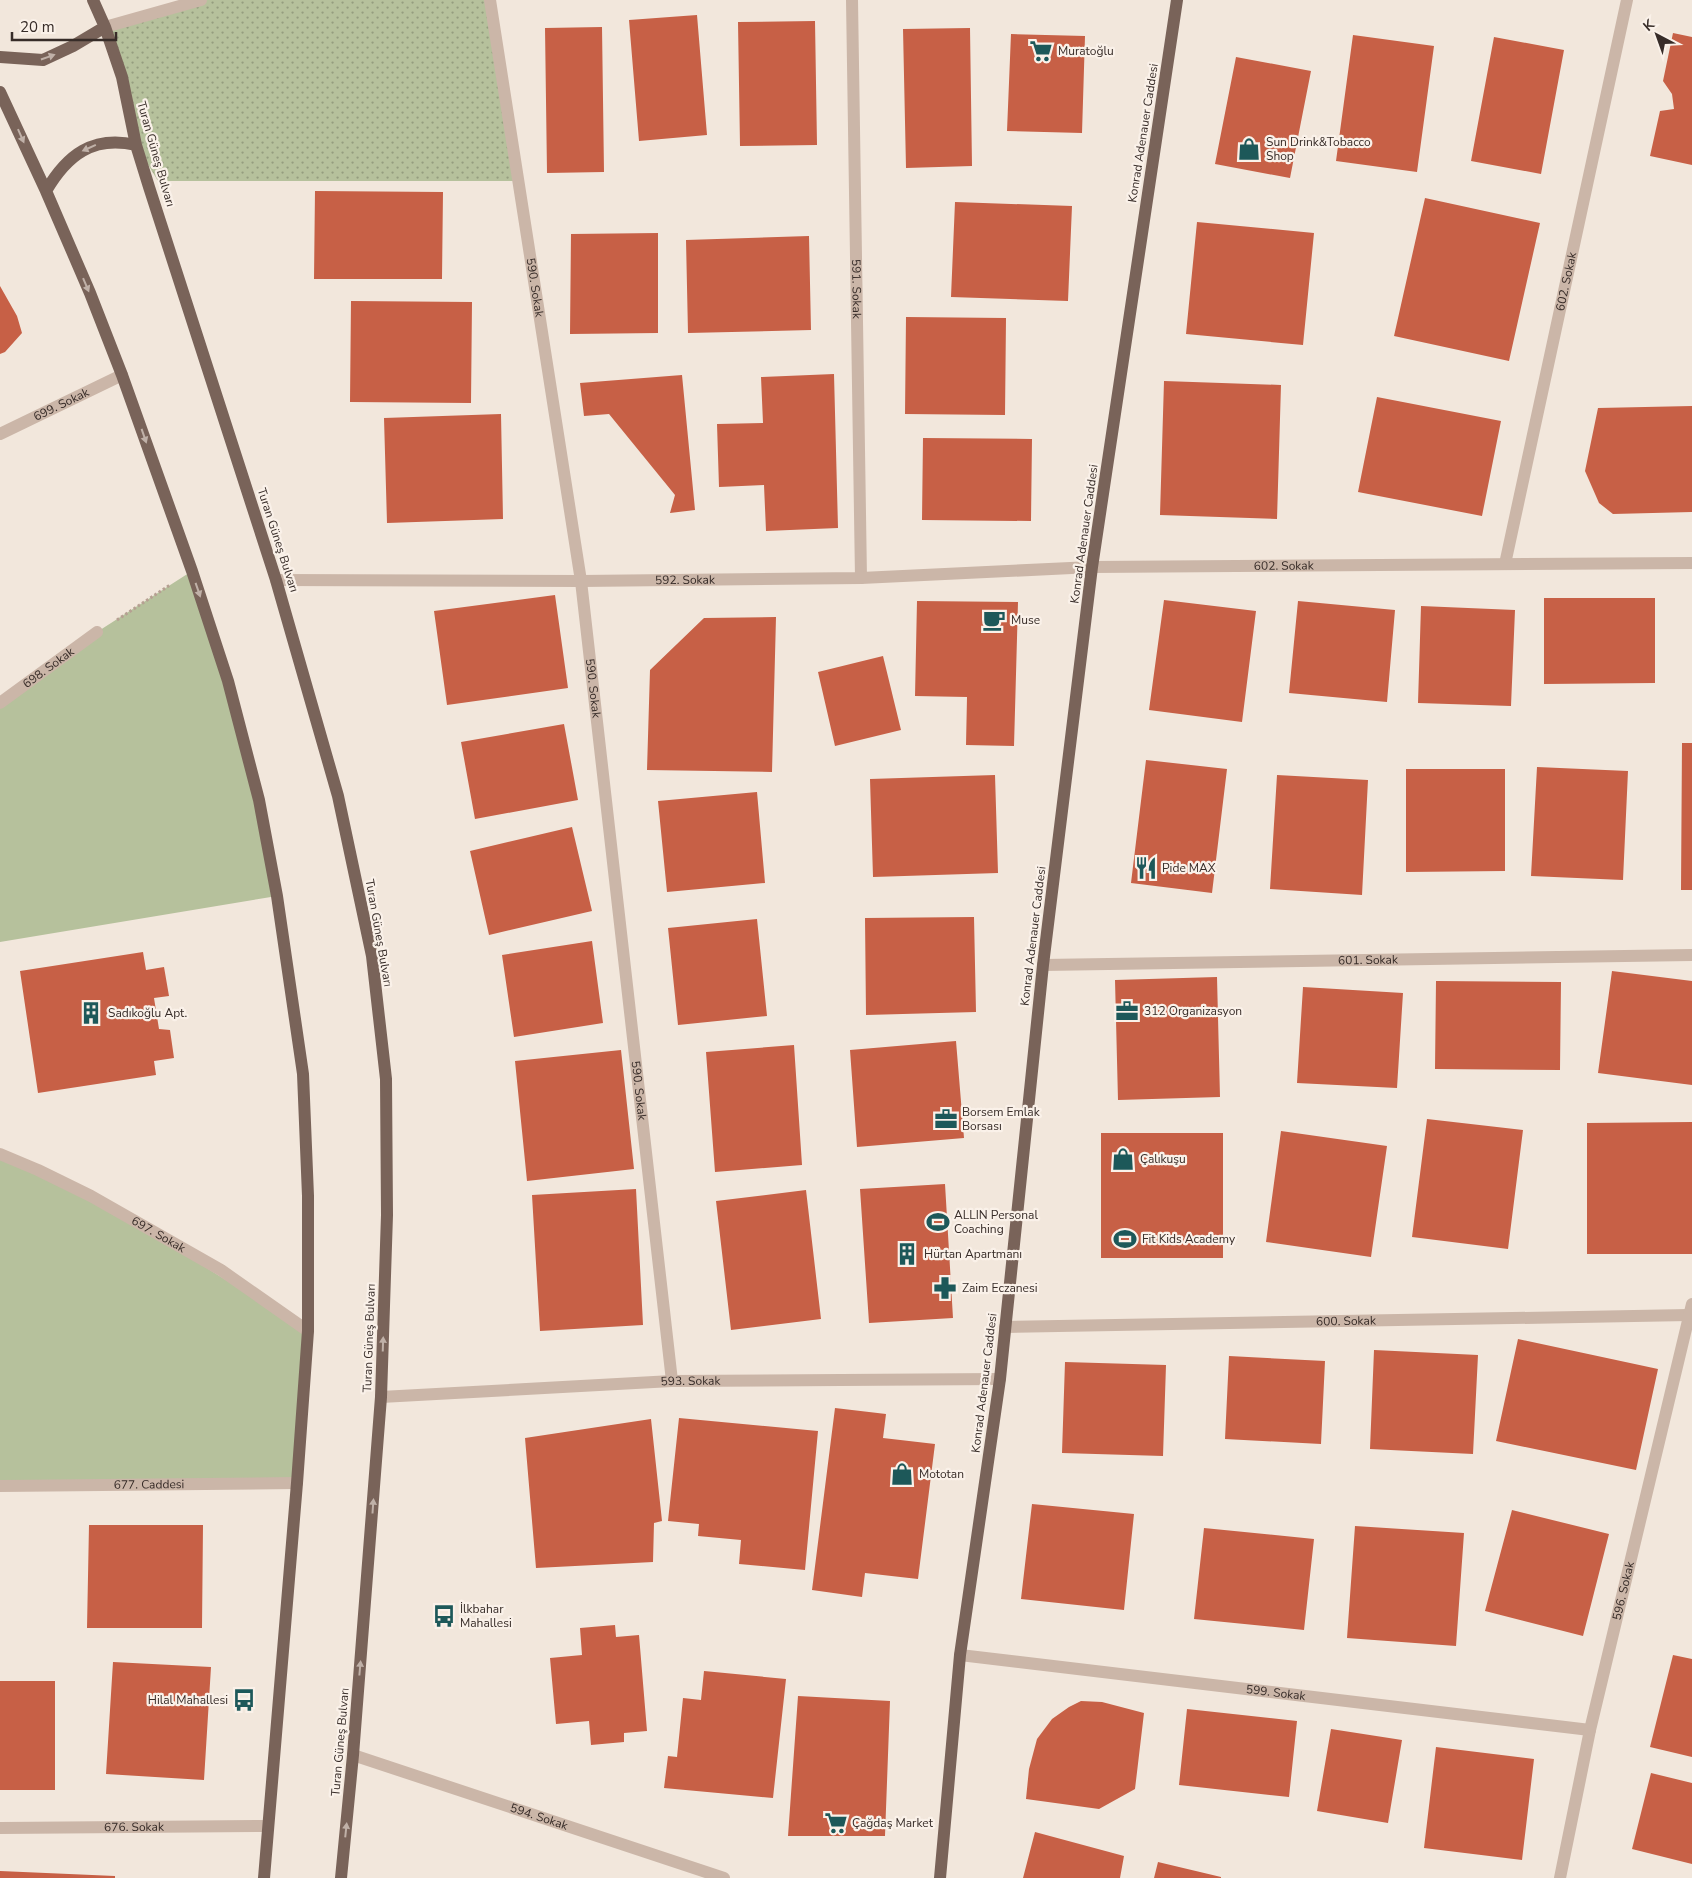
<svg xmlns="http://www.w3.org/2000/svg" width="1692" height="1878" font-family="'Nunito Sans',sans-serif">
<style>
.green{fill:#b6c19c}
.park{fill:url(#park-dots)}
.building{fill:#c76046}
.lines{fill:none;stroke-linecap:round;stroke-linejoin:round}
.path{stroke:#b6a092;stroke-width:3;stroke-dasharray:2.5 2.5;stroke-linecap:butt}
.minor{stroke:#cbb6a8;stroke-width:12}
.major{stroke:#796359;stroke-width:12}
.oneway{fill:#c0b1a8}
.labels{text-anchor:middle;stroke-width:4.5;stroke-linejoin:round;paint-order:stroke}
.poi-label{font-size:12px;fill:#372c28;stroke:#faf1e9;text-anchor:start}
.street-label{font-size:12px;fill:#372c28;stroke:#faf1e9}
</style>
<defs>
<pattern id="park-dots" width="8" height="8" patternUnits="userSpaceOnUse" patternTransform="scale(1.25)"><rect width="8" height="8" fill="#b6c19c"/><path d="M2 2h.1M6 6h.1" fill="none" stroke="#959d7f" stroke-width="1.8" stroke-linecap="round"/></pattern>
</defs>
<rect width="100%" height="100%" fill="#f2e7dc"/>
<path class="green" d="M192 571 228 681 277 896 0 942V703L97 632Z
M0 1154 91 1196 308 1331 297 1483 0 1486Z"/>
<path class="park" d="M201 0H490L519 181H158L136 145 105 27Z"/>
<path class="building" d="M697 15 707 135 639 141 629 20Z
M815 21 817 145 740 146 738 22Z
M602 27 604 172 547 173 545 28Z
M970 28 972 166 906 168 903 29Z
M1673 33 1692 37V165L1650 156 1660 111 1674 109 1672 94 1663 81Z
M1011 34 1085 36 1082 133 1007 131Z
M1353 35 1434 46 1417 172 1336 161Z
M1494 37 1564 50 1541 174 1471 161Z
M1236 57 1311 71 1290 178 1215 164Z
M315 191 443 192 442 279H314Z
M1425 198 1540 223 1509 361 1394 336Z
M955 202 1072 206 1068 301 951 297Z
M1197 222 1314 233 1303 345 1186 334Z
M658 233V333L570 334 571 234Z
M809 236 811 330 688 333 686 240Z
M0 286 17 316 22 333 5 352 0 354Z
M351 301 472 302 471 403 350 402Z
M906 317 1006 318 1005 415 905 414Z
M834 374 838 528 766 531 764 485 719 487 717 424 763 423 761 377Z
M682 375 695 510 670 513 675 495 609 414 584 416 580 383Z
M1164 381 1281 385 1277 519 1160 515Z
M1377 397 1501 421 1482 516 1358 492Z
M1692 406V512L1613 514 1599 503 1585 471 1598 408Z
M501 414 503 519 387 523 384 418Z
M923 438 1032 439 1031 521 922 520Z
M555 595 568 688 447 705 434 611Z
M1544 598H1655V683L1544 684Z
M1164 600 1256 611 1242 722 1149 710Z
M917 601 1018 602 1014 746 966 745 967 697 915 696Z
M1298 601 1395 610 1387 702 1289 693Z
M1421 606 1515 610 1511 706 1418 703Z
M776 617 772 772 647 770 650 670 704 618Z
M883 656 901 730 835 746 818 672Z
M564 724 578 800 475 819 461 742Z
M1682 743H1692V890H1681Z
M1146 760 1227 769 1212 893 1131 883Z
M1537 767 1628 771 1623 880 1531 876Z
M1406 769H1505V871L1406 872Z
M995 775 998 873 873 877 870 779Z
M1277 775 1368 780 1362 895 1270 889Z
M757 792 765 883 667 892 658 801Z
M572 827 592 911 489 935 470 851Z
M974 917 976 1012 866 1015 865 918Z
M757 919 767 1016 678 1025 668 928Z
M592 941 603 1023 514 1037 502 955Z
M143 952 146 970 164 967 169 996 154 998 159 1029 170 1030 174 1058 154 1061 156 1075 38 1093 20 971Z
M1612 971 1692 981V1085L1598 1073Z
M1217 977 1220 1097 1118 1100 1115 980Z
M1436 981 1561 982 1560 1070 1435 1069Z
M1303 987 1403 993 1397 1088 1297 1083Z
M956 1041 964 1138 857 1147 850 1050Z
M794 1045 802 1165 715 1172 706 1052Z
M621 1050 634 1169 527 1181 515 1061Z
M1427 1119 1523 1130 1508 1249 1412 1237Z
M1692 1122V1254H1587V1123Z
M1281 1131 1387 1146 1371 1257 1266 1242Z
M1101 1133H1223V1258H1101Z
M945 1184 953 1318 869 1323 860 1189Z
M636 1189 643 1325 540 1331 532 1195Z
M806 1190 821 1319 731 1330 716 1201Z
M1518 1339 1658 1369 1636 1470 1496 1441Z
M1374 1350 1478 1355 1473 1454 1370 1449Z
M1229 1356 1325 1361 1321 1444 1225 1439Z
M1065 1362 1166 1365 1163 1456 1062 1453Z
M835 1408 886 1414 883 1438 935 1444 918 1579 865 1573 862 1597 812 1590Z
M679 1418 818 1431 805 1570 739 1564 741 1540 698 1536 699 1524 668 1521Z
M651 1419 662 1521 654 1523 653 1562 536 1568 525 1438Z
M1032 1504 1134 1514 1124 1610 1021 1599Z
M1512 1510 1609 1534 1583 1636 1485 1611Z
M89 1525H203L202 1628H87Z
M1355 1526 1464 1533 1456 1646 1347 1638Z
M1204 1528 1314 1539 1304 1630 1194 1619Z
M615 1625 616 1637 639 1635 647 1731 624 1733V1742L591 1745 589 1721 556 1724 550 1658 582 1655 580 1628Z
M1673 1655 1692 1659V1757L1650 1747Z
M113 1662 211 1667 204 1780 106 1774Z
M704 1671 786 1679 773 1798 664 1788 668 1756 677 1757 683 1698 701 1700Z
M0 1681H55V1790H0Z
M798 1696 890 1701 885 1836H788Z
M1081 1701 1102 1702 1144 1713 1135 1789 1099 1809 1026 1799 1029 1769 1037 1739 1052 1719 1069 1707Z
M1187 1709 1297 1721 1289 1797 1179 1785Z
M1331 1729 1402 1740 1388 1823 1317 1811Z
M1436 1747 1534 1759 1522 1860 1424 1848Z
M1651 1773 1692 1783V1864L1632 1849Z
M1035 1832 1124 1856 1120 1878H1023Z
M1158 1862 1221 1877V1878H1154Z
M0 1871 115 1876V1878H0Z"/>
<g class="lines">
<path class="path" d="M117 620 170 585"/>
<g class="minor">
<path id="s1" d="M490 0 581 581 672 1381"/>
<path id="s2" d="M852 0 861 578"/>
<path d="M105 27 201 0"/>
<path id="s3" d="M0 434 122 375"/>
<path id="s4" d="M1505 564 1627 0"/>
<path id="s5" d="M276 580 581 581 861 578 1092 567 1692 563"/>
<path id="s6" d="M0 703 97 632"/>
<path id="s7" d="M1043 965 1692 955"/>
<path id="s8" d="M0 1154 38 1170 91 1196 221 1270 308 1331"/>
<path id="s9" d="M1005 1327 1689 1315"/>
<path id="s10" d="M381 1397 672 1381 1000 1379"/>
<path id="s11" d="M0 1486 297 1483"/>
<path id="s12" d="M960 1655 1590 1730"/>
<path id="s13" d="M353 1755 724 1878"/>
<path id="s14" d="M0 1828 268 1826"/>
<path id="s15" d="M1560 1878 1590 1730 1692 1304"/>
</g>
<path class="major" d="M93 0 105 27 122 77 136 145 149 187 276 580 338 796 372 956 386 1079 387 1215 381 1397 353 1755 341 1878
M0 57 43 60 73 46 105 27
M0 92 46 191 90 293 122 375 192 571 228 681 259 800 277 896 303 1074 308 1196V1331L297 1483 264 1878
M46 191C67 155 93 135 136 145
M940 1878 960 1655 1000 1379 1043 965 1092 567 1177 0"/>
</g>
<defs><path id="oneway-solid" d="M-6-.8H1V-3.2L6.5 0L1 3.2V.8H-6Z" transform="scale(1.25)"/></defs>
<g class="oneway">
<use href="#oneway-solid" transform="translate(48 57) rotate(-19)"/>
<use href="#oneway-solid" transform="translate(21 136) rotate(66)"/>
<use href="#oneway-solid" transform="translate(89 148) rotate(156)"/>
<use href="#oneway-solid" transform="translate(86 285) rotate(67)"/>
<use href="#oneway-solid" transform="translate(144 436) rotate(71)"/>
<use href="#oneway-solid" transform="translate(198 590) rotate(71)"/>
<use href="#oneway-solid" transform="translate(383 1344) rotate(-88)"/>
<use href="#oneway-solid" transform="translate(373 1506) rotate(-86)"/>
<use href="#oneway-solid" transform="translate(360 1668) rotate(-85)"/>
<use href="#oneway-solid" transform="translate(346 1830) rotate(-84)"/>
</g>
<defs>
<symbol id="supermarket-bare" viewBox="-9 -9 18 18"><path d="M-6-5.5h2.5l.6 2H6L4.5 2H-2.5L-4.4-4H-6ZM-1.5 3.2a1.3 1.3 0 1 0 .1 0ZM3 3.2a1.3 1.3 0 1 0 .1 0Z" fill="#1d5859" stroke="#faf1e9" stroke-width="2.5" paint-order="stroke"/></symbol>
<symbol id="shop-bare" viewBox="-9 -9 18 18"><path d="M-5-2.5h2.3a2.7 3.5 0 0 1 5.4 0H5L5.5 6h-11ZM-1.5-2.5h3a1.5 2.3 0 0 0-3 0Z" fill="#1d5859" stroke="#faf1e9" stroke-width="2.5" paint-order="stroke"/></symbol>
<symbol id="cafe-bare" viewBox="-9 -9 18 18"><path d="M-5.5-4.5H6V0H3Q3 3.5 0 3.5H-2.5Q-5.5 3.5-5.5 0ZM3-3.2v2h1.7v-2ZM-6 4.5H4V6H-6Z" fill="#1d5859" stroke="#faf1e9" stroke-width="2.5" paint-order="stroke"/></symbol>
<symbol id="restaurant-bare" viewBox="-9 -9 18 18"><path d="M-5-6h1v4h1v-4h1v4h1v-4h1v5L-1.5 .5V6h-2V.5L-5-1ZM5-6V6H3V1.5H1.5Q1.5-4 5-6Z" fill="#1d5859" stroke="#faf1e9" stroke-width="2.5" paint-order="stroke"/></symbol>
<symbol id="office-bare" viewBox="-9 -9 18 18"><path d="M-6-3h4V-5.5h4V-3h4V5H-6ZM-1-4.5V-3h2v-1.5ZM-6 0V1H6V0Z" fill="#1d5859" stroke="#faf1e9" stroke-width="2.5" paint-order="stroke"/></symbol>
<symbol id="building-bare" viewBox="-9 -9 18 18"><path d="M-4-6H4V6H1V3H-1V6H-4ZM-2.5-4.3h1.7v1.8h-1.7ZM.8-4.3h1.7v1.8H.8ZM-2.5-1h1.7V.8h-1.7ZM.8-1h1.7V.8H.8Z" fill="#1d5859" stroke="#faf1e9" stroke-width="2.5" paint-order="stroke"/></symbol>
<symbol id="stadium-bare" viewBox="-9 -9 18 18"><path d="M0-5a6.5 5 0 1 0 0 10a6.5 5 0 1 0 0-10ZM-3.5-1.8h7v3.6h-7Z" fill="#1d5859" stroke="#faf1e9" stroke-width="2.5" paint-order="stroke"/></symbol>
<symbol id="pharmacy-bare" viewBox="-9 -9 18 18"><path d="M-2-6h4v4h4v4h-4v4h-4v-4h-4v-4h4Z" fill="#1d5859" stroke="#faf1e9" stroke-width="2.5" paint-order="stroke"/></symbol>
<symbol id="bus-bare" viewBox="-9 -9 18 18"><path d="M-5-6H5V4H4V6H2V4H-2V6H-4V4H-5ZM-3.5-4V0h7V-4ZM-3.5 1.2v1.5H-2V1.2ZM2 1.2v1.5H3.5V1.2Z" fill="#1d5859" stroke="#faf1e9" stroke-width="2.5" paint-order="stroke"/></symbol>
</defs>
<g fill-rule="evenodd">
<use href="#supermarket-bare" x="1025" y="35" width="32" height="32"/>
<use href="#shop-bare" x="1233" y="133" width="32" height="32"/>
<use href="#cafe-bare" x="978" y="604" width="32" height="32"/>
<use href="#restaurant-bare" x="1130" y="852" width="32" height="32"/>
<use href="#office-bare" x="1111" y="995" width="32" height="32"/>
<use href="#building-bare" x="75" y="997" width="32" height="32"/>
<use href="#office-bare" x="930" y="1103" width="32" height="32"/>
<use href="#shop-bare" x="1107" y="1143" width="32" height="32"/>
<use href="#stadium-bare" x="922" y="1206" width="32" height="32"/>
<use href="#stadium-bare" x="1109" y="1223" width="32" height="32"/>
<use href="#building-bare" x="891" y="1238" width="32" height="32"/>
<use href="#pharmacy-bare" x="929" y="1272" width="32" height="32"/>
<use href="#shop-bare" x="886" y="1458" width="32" height="32"/>
<use href="#bus-bare" x="428" y="1600" width="32" height="32"/>
<use href="#bus-bare" x="228" y="1684" width="32" height="32"/>
<use href="#supermarket-bare" x="820" y="1807" width="32" height="32"/>
</g>
<g class="labels">
<g class="poi-label">
<text x="1058" y="55">Muratoğlu</text>
<text x="1266" y="146">Sun Drink&amp;Tobacco<tspan x="1266" dy="14">Shop</tspan></text>
<text x="1011" y="624">Muse</text>
<text x="1162" y="872">Pide MAX</text>
<text x="1144" y="1015">312 Organizasyon</text>
<text x="108" y="1017">Sadıkoğlu Apt.</text>
<text x="962" y="1116">Borsem Emlak<tspan x="962" dy="14">Borsası</tspan></text>
<text x="1140" y="1163">Çalıkuşu</text>
<text x="954" y="1219">ALLIN Personal<tspan x="954" dy="14">Coaching</tspan></text>
<text x="1142" y="1243">Fit Kids Academy</text>
<text x="924" y="1258">Hürtan Apartmanı</text>
<text x="962" y="1292">Zaim Eczanesi</text>
<text x="919" y="1478">Mototan</text>
<text x="460" y="1613">İlkbahar<tspan x="460" dy="14">Mahallesi</tspan></text>
<text x="228" y="1704" text-anchor="end">Hilal Mahallesi</text>
<text x="852" y="1827">Çağdaş Market</text>
</g>
<g class="street-label">
<text transform="translate(1143 133) rotate(-81)" y="4">Konrad Adenauer Caddesi</text>
<text transform="translate(156 154) rotate(74)" y="4">Turan Güneş Bulvarı</text>
<text dy="4" stroke="none"><textPath href="#s4" startOffset="289">602. Sokak</textPath></text>
<text dy="4" stroke="none"><textPath href="#s1" startOffset="291">590. Sokak</textPath></text>
<text dy="4" stroke="none"><textPath href="#s2" startOffset="289">591. Sokak</textPath></text>
<text dy="4" stroke="none"><textPath href="#s3" startOffset="68">699. Sokak</textPath></text>
<text transform="translate(1084 534) rotate(-82)" y="4">Konrad Adenauer Caddesi</text>
<text transform="translate(278 540) rotate(72)" y="4">Turan Güneş Bulvarı</text>
<text dy="4" stroke="none"><textPath href="#s5" startOffset="1008">602. Sokak</textPath></text>
<text dy="4" stroke="none"><textPath href="#s5" startOffset="409">592. Sokak</textPath></text>
<text dy="4" stroke="none"><textPath href="#s6" startOffset="60">698. Sokak</textPath></text>
<text dy="4" stroke="none"><textPath href="#s1" startOffset="696">590. Sokak</textPath></text>
<text transform="translate(379 933) rotate(80)" y="4">Turan Güneş Bulvarı</text>
<text transform="translate(1033 936) rotate(-83)" y="4">Konrad Adenauer Caddesi</text>
<text dy="4" stroke="none"><textPath href="#s7" startOffset="325">601. Sokak</textPath></text>
<text dy="4" stroke="none"><textPath href="#s1" startOffset="1101">590. Sokak</textPath></text>
<text dy="4" stroke="none"><textPath href="#s8" startOffset="178">697. Sokak</textPath></text>
<text dy="4" stroke="none"><textPath href="#s9" startOffset="341">600. Sokak</textPath></text>
<text transform="translate(369 1338) rotate(-88)" y="4">Turan Güneş Bulvarı</text>
<text dy="4" stroke="none"><textPath href="#s10" startOffset="310">593. Sokak</textPath></text>
<text transform="translate(984 1383) rotate(-83)" y="4">Konrad Adenauer Caddesi</text>
<text dy="4" stroke="none"><textPath href="#s11" startOffset="149">677. Caddesi</textPath></text>
<text dy="4" stroke="none"><textPath href="#s15" startOffset="294">596. Sokak</textPath></text>
<text dy="4" stroke="none"><textPath href="#s12" startOffset="318">599. Sokak</textPath></text>
<text transform="translate(340 1742) rotate(-85)" y="4">Turan Güneş Bulvarı</text>
<text dy="4" stroke="none"><textPath href="#s13" startOffset="196">594. Sokak</textPath></text>
<text dy="4" stroke="none"><textPath href="#s14" startOffset="134">676. Sokak</textPath></text>
</g>
</g>
<g transform="translate(1657 35) rotate(319)" stroke="#faf1e9" stroke-width="4" paint-order="stroke">
<path d="M0-4L9 19L0 12L-9 19Z" fill="#372c28"/>
<text y="-8" font-size="14" font-weight="bold" text-anchor="middle" fill="#372c28">K</text>
</g>
<path d="M12 32v8h104v-8" fill="none" stroke="#372c28" stroke-width="2.5"/>
<text x="20" y="32" font-size="15" fill="#372c28" stroke="#faf1e9" stroke-width="4" paint-order="stroke">20 m</text>
</svg>
